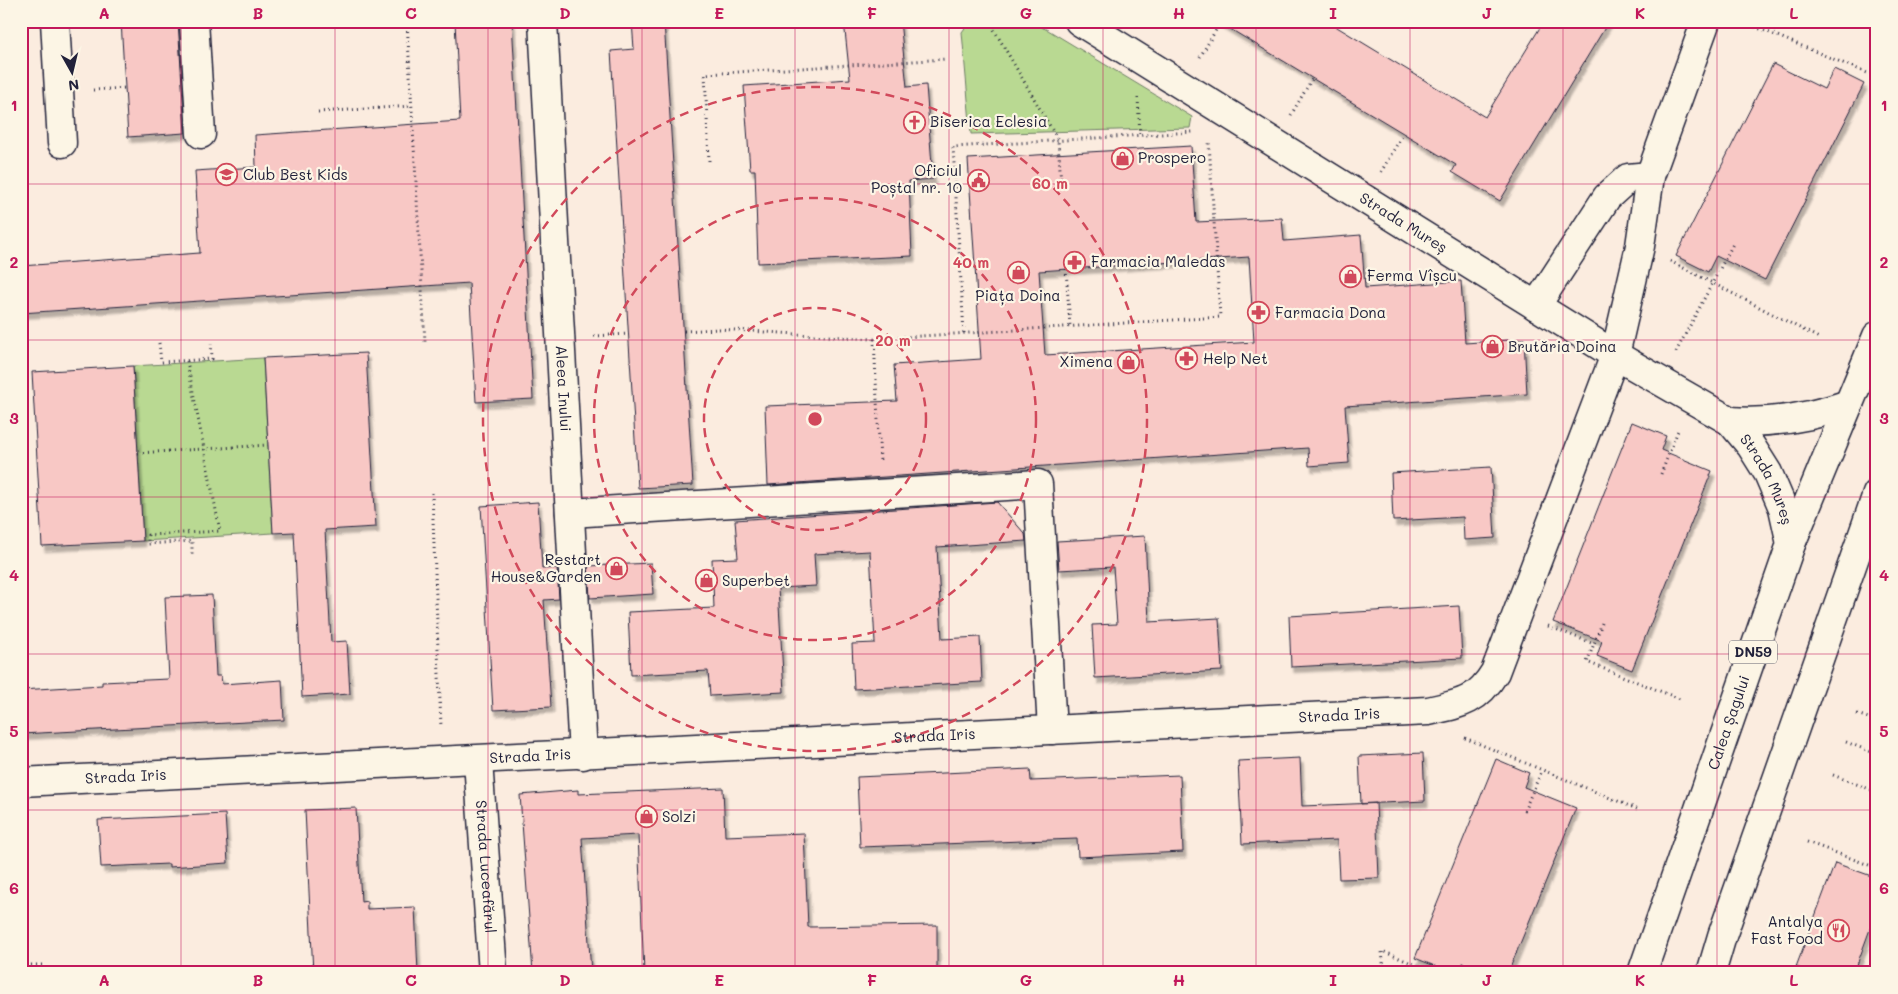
<svg xmlns="http://www.w3.org/2000/svg" width="1898" height="994" font-family="Mali,sans-serif">
<style>
.green{fill:#b9d992;stroke:#6e7e66}
.building{fill:#f8c8c5;stroke:#22223b;fill-rule:evenodd;filter:url(#shadow)}
.lines{fill:none;stroke-linecap:round;stroke-linejoin:round}
.minor-casing{stroke:#22223b;stroke-width:31}
.major-casing{stroke:#22223b;stroke-width:31}
.path{stroke:#22223b;stroke-width:3;stroke-dasharray:1 4;stroke-linecap:butt}
.minor{stroke:#fcf5e5;stroke-width:28}
.major{stroke:#fcf5e5;stroke-width:28}
.grid{fill:none;stroke:#c2185b;stroke-width:1;stroke-opacity:0.55}
.ring{fill:none;stroke:#d1495b;stroke-width:2.5;stroke-dasharray:9 6}
.labels{text-anchor:middle;stroke-width:4.5;stroke-linejoin:round;paint-order:stroke}
.shield{fill:#fcf5e5;stroke:#63616e;stroke-width:1}
.shield-label{font-size:14px;font-weight:bold;fill:#22223b}
.poi-label{font-size:15px;fill:#22223b;stroke:#fcf5e5;text-anchor:start}
.street-label{font-size:15px;fill:#22223b;stroke:#fcf5e5}
.centre{fill:#d1495b;stroke:#fcf5e5;stroke-width:2.5}
.ring-label{font-size:15px;text-anchor:middle;font-weight:bold;fill:#d1495b;stroke:#fcf5e5;stroke-width:4.5;stroke-linejoin:round;paint-order:stroke}
.neatline{fill:none;stroke:#c2185b;stroke-width:2}
.grid-label{font-size:16px;text-anchor:middle;font-weight:bold;fill:#c2185b}
</style>
<defs>
<filter id="shadow"><feDropShadow dx="3" dy="5.5" stdDeviation="1" flood-color="#0004"/></filter>
</defs>
<rect width="100%" height="100%" fill="#fbecdf"/>
<filter id="ink" filterUnits="userSpaceOnUse"><feTurbulence type="fractalNoise" baseFrequency=".02" numOctaves="2"/><feDisplacementMap in="SourceGraphic" scale="10" xChannelSelector="R" yChannelSelector="G"/><feConvolveMatrix kernelMatrix="1 2 1 2 8 2 1 2 1" color-interpolation-filters="sRGB"/></filter>
<g filter="url(#ink)">
<path class="green" d="M970 21H1027L1048 30 1192 117 1190 128 971 134 962 32Z
M263 358 273 533 143 541 133 366Z"/>
<path class="building" d="M121 21H178L185 133 128 137Z
M455 21H512L533 399 476 402 469 283 21 313V266L200 253 195 171 256 167 255 135 460 121Z
M632 21H664L693 485 638 488 611 51 634 49Z
M844 21H900L907 87 926 85 933 179 909 181 912 256 758 263 755 170H750L744 86 850 79Z
M1217 21H1327L1485 117 1544 21H1609L1500 201 1452 172 1456 165Z
M1773 64 1824 89 1834 69 1864 84 1765 280 1716 256 1708 272 1676 256Z
M1191 146 1196 222 1282 218 1284 241 1361 235 1365 288 1461 281 1465 343 1524 339 1527 394 1345 406 1349 463 1309 466 1308 448 768 485 765 406 897 401 894 365 981 359 968 159ZM1249 257 1254 342 1045 355 1039 271Z
M366 353 376 527 325 530 331 642 347 641 350 694 302 697 294 532 273 533 263 358Z
M133 366 143 541 42 546 32 372Z
M1632 422 1666 436 1661 450 1712 471 1632 670 1597 656 1602 641 1553 622Z
M1491 467 1495 538 1464 540 1463 517 1393 521 1391 473Z
M538 502 542 569 557 568 559 599 544 600 551 707 493 710 481 506Z
M997 502 1025 534 1026 541 937 547 942 639 980 637 982 682 854 689 852 644 875 643 870 551 814 554 816 586 778 588 784 692 710 696 708 671 631 675 628 612 714 608 712 559 738 558 735 520Z
M1145 536 1149 622 1219 618 1222 671 1095 678 1092 625 1117 624 1113 567 1059 570 1057 541Z
M651 563 653 594 590 598 588 566Z
M212 595 216 676H221L222 684 282 680 284 720 21 734V690L102 685V682L169 679 165 597Z
M1459 606 1462 658 1291 667 1289 616Z
M1423 753 1425 801 1361 804 1359 756Z
M1300 758 1302 806 1376 803 1379 878 1339 879 1337 840 1242 844 1238 761Z
M1496 759 1529 773 1524 787 1576 808 1508 973H1452L1415 958Z
M1030 769 1031 781 1180 775 1183 852 1078 857 1077 839 860 847 857 777Z
M723 788 725 836 804 833 808 927 937 925V973H644L638 835 582 838 591 973H533L520 795 578 790V794Z
M356 808 361 902 367 901V909L415 907 418 973H313L305 810Z
M225 814 228 863 169 867V864L101 867 98 820Z
M1835 863 1877 878V910L1854 973H1813L1796 967Z"/>
<g class="lines">
<defs>
<g id="minor">
<path d="M55 21 62 143"/>
<path d="M194 21 201 134"/>
<path id="s1" d="M543 21 583 755"/>
<path id="s2" d="M1079 21 1615 355 1730 421 1751 446 1768 473 1783 508 1791 544"/>
<path d="M1536 306 1607 197 1628 178 1650 176"/>
<path d="M1730 421C1772 424 1809 418 1849 404"/>
<path d="M570 513 1038 484 1052 730"/>
<path id="s3" d="M478 761 493 973"/>
<path id="s4" d="M21 782 1428 711C1460 704 1477 702 1495 672L1615 355 1640 246 1650 176 1706 21"/>
</g>
<g id="major">
<path id="s5" d="M1642 973 1791 544 1877 336"/>
<path d="M1711 973 1722 936 1877 494"/>
</g>
</defs>
<use href="#minor" class="minor-casing"/>
<use href="#major" class="major-casing"/>
<path class="path" d="M407 21 425 342
M989 21 1058 140 1061 184
M1741 21 1877 77
M1200 57 1220 23
M93 90 125 88
M1138 98 1140 135
M318 112 412 106
M1291 115 1312 79
M709 161 705 74 946 59
M1381 172 1403 134
M1670 261 1819 338
M1066 269 1070 326
M684 331 719 329 874 339 1220 317 1209 143
M964 333 953 147 1193 132
M594 336 628 334
M874 339 880 461
M159 343 161 362 212 359 211 340
M1676 352 1734 242
M187 361 220 531 148 535V544L192 541V555
M138 453 268 445
M1661 474 1679 428
M432 493 441 727
M1602 623 1587 662 1680 699
M1548 626 1594 644
M1876 664H1877
M1857 714 1877 721
M1465 738 1637 809
M1846 742 1877 754
M1833 775 1877 792
M1524 811 1542 770
M1807 842 1877 868
M21 965H43L44 973
M1384 970 1391 973
M1384 973 1382 951 1436 973
M1460 973 1465 961"/>
<use href="#minor" class="minor"/>
<use href="#major" class="major"/>
</g>
</g>
<path class="grid" d="M181 21V973M335 21V973M488 21V973M642 21V973M795 21V973M949 21V973M1103 21V973M1256 21V973M1410 21V973M1563 21V973M1717 21V973M21 184H1877M21 340H1877M21 497H1877M21 654H1877M21 810H1877"/>
<g class="ring">
<circle cx="815" cy="419" r="111"/>
<circle cx="815" cy="419" r="221"/>
<circle cx="815" cy="419" r="332"/>
</g>
<defs>
<symbol id="church-ring" viewBox="-11 -11 22 22"><circle r="9.5" fill="#fcf5e5" stroke="#d1495b" stroke-width="1.5"/><path d="M-1.2-6h2.4v3.5h3.3v2.4h-3.3V6h-2.4V-.1h-3.3v-2.4h3.3Z" fill="#d1495b"/></symbol>
<symbol id="shop-ring" viewBox="-11 -11 22 22"><circle r="9.5" fill="#fcf5e5" stroke="#d1495b" stroke-width="1.5"/><path d="M-5-2.5h2.3a2.7 3.5 0 0 1 5.4 0H5L5.5 6h-11ZM-1.5-2.5h3a1.5 2.3 0 0 0-3 0Z" fill="#d1495b"/></symbol>
<symbol id="school-ring" viewBox="-11 -11 22 22"><circle r="9.5" fill="#fcf5e5" stroke="#d1495b" stroke-width="1.5"/><path d="M0-5L7-2L0 1L-7-2ZM-4 1L0 2.5L4 1V4Q0 6-4 4Z" fill="#d1495b"/></symbol>
<symbol id="civic-ring" viewBox="-11 -11 22 22"><circle r="9.5" fill="#fcf5e5" stroke="#d1495b" stroke-width="1.5"/><path d="M-.6-6.5H3V-4.5H.6V-3L4-1V1h2V6H-6V1h2V-1L-.6-3ZM-1.2 2.5V6h2.4V2.5Z" fill="#d1495b"/></symbol>
<symbol id="pharmacy-ring" viewBox="-11 -11 22 22"><circle r="9.5" fill="#fcf5e5" stroke="#d1495b" stroke-width="1.5"/><path d="M-2-6h4v4h4v4h-4v4h-4v-4h-4v-4h4Z" fill="#d1495b"/></symbol>
<symbol id="restaurant-ring" viewBox="-11 -11 22 22"><circle r="9.5" fill="#fcf5e5" stroke="#d1495b" stroke-width="1.5"/><path d="M-5-6h1v4h1v-4h1v4h1v-4h1v5L-1.5 .5V6h-2V.5L-5-1ZM5-6V6H3V1.5H1.5Q1.5-4 5-6Z" fill="#d1495b"/></symbol>
</defs>
<g fill-rule="evenodd">
<use href="#church-ring" x="902" y="110" width="25" height="25"/>
<use href="#shop-ring" x="1110" y="146" width="25" height="25"/>
<use href="#school-ring" x="214" y="162" width="25" height="25"/>
<use href="#civic-ring" x="966" y="168" width="25" height="25"/>
<use href="#pharmacy-ring" x="1062" y="250" width="25" height="25"/>
<use href="#shop-ring" x="1006" y="260" width="25" height="25"/>
<use href="#shop-ring" x="1338" y="264" width="25" height="25"/>
<use href="#pharmacy-ring" x="1246" y="300" width="25" height="25"/>
<use href="#shop-ring" x="1480" y="334" width="25" height="25"/>
<use href="#pharmacy-ring" x="1174" y="346" width="25" height="25"/>
<use href="#shop-ring" x="1116" y="350" width="25" height="25"/>
<use href="#shop-ring" x="604" y="556" width="25" height="25"/>
<use href="#shop-ring" x="694" y="568" width="25" height="25"/>
<use href="#shop-ring" x="634" y="804" width="25" height="25"/>
<use href="#restaurant-ring" x="1826" y="918" width="25" height="25"/>
</g>
<g class="labels">
<rect class="shield" x="1729" y="640.5" width="48" height="23" rx="4"/>
<g class="shield-label">
<text x="1753" y="657">DN59</text>
</g>
<g class="poi-label">
<text x="930" y="127">Biserica Eclesia</text>
<text x="1138" y="163">Prospero</text>
<text x="962" y="176" text-anchor="end">Oficiul<tspan x="962" dy="17">Poștal nr. 10</tspan></text>
<text x="243" y="180">Club Best Kids</text>
<text x="1091" y="267">Farmacia Maledas</text>
<text x="1367" y="281">Ferma Vîșcu</text>
<text x="1018" y="301" text-anchor="middle">Piața Doina</text>
<text x="1275" y="318">Farmacia Dona</text>
<text x="1508" y="352">Brutăria Doina</text>
<text x="1203" y="364">Help Net</text>
<text x="1113" y="367" text-anchor="end">Ximena</text>
<text x="601" y="565" text-anchor="end">Restart<tspan x="601" dy="17">House&amp;Garden</tspan></text>
<text x="722" y="586">Superbet</text>
<text x="662" y="822">Solzi</text>
<text x="1823" y="927" text-anchor="end">Antalya<tspan x="1823" dy="17">Fast Food</tspan></text>
</g>
<g class="street-label">
<text dy="5" stroke="none"><textPath href="#s2" startOffset="382">Strada Mureș</textPath></text>
<text dy="5" stroke="none"><textPath href="#s1" startOffset="368">Aleea Inului</textPath></text>
<text dy="5" stroke="none"><textPath href="#s2" startOffset="834">Strada Mureș</textPath></text>
<text dy="5" stroke="none"><textPath href="#s4" startOffset="1320">Strada Iris</textPath></text>
<text dy="5" stroke="none"><textPath href="#s5" startOffset="265">Calea Șagului</textPath></text>
<text dy="5" stroke="none"><textPath href="#s4" startOffset="915">Strada Iris</textPath></text>
<text dy="5" stroke="none"><textPath href="#s4" startOffset="510">Strada Iris</textPath></text>
<text dy="5" stroke="none"><textPath href="#s4" startOffset="105">Strada Iris</textPath></text>
<text dy="5" stroke="none"><textPath href="#s3" startOffset="106">Strada Luceafărul</textPath></text>
</g>
</g>
<circle cx="815" cy="419" r="8" class="centre"/>
<g class="ring-label">
<text x="1050" y="189">60 m</text>
<text x="971" y="268">40 m</text>
<text x="893" y="346">20 m</text>
</g>
<rect width="1898" height="994" fill="none" stroke="#fcf5e5" stroke-width="55"/>
<g transform="translate(72 72) rotate(172)" stroke="#fcf5e5" stroke-width="4" paint-order="stroke">
<path d="M0-4L9 19L0 12L-9 19Z" fill="#22223b"/>
<text y="-8" font-size="14" font-weight="bold" text-anchor="middle" fill="#22223b">N</text>
</g>
<rect x="28" y="28" width="1842" height="938" class="neatline"/>
<g class="grid-label">
<text x="104" y="19">A</text>
<text x="258" y="19">B</text>
<text x="411" y="19">C</text>
<text x="565" y="19">D</text>
<text x="719" y="19">E</text>
<text x="872" y="19">F</text>
<text x="1026" y="19">G</text>
<text x="1179" y="19">H</text>
<text x="1333" y="19">I</text>
<text x="1487" y="19">J</text>
<text x="1640" y="19">K</text>
<text x="1794" y="19">L</text>
<text x="14" y="111">1</text>
<text x="1884" y="111">1</text>
<text x="14" y="268">2</text>
<text x="1884" y="268">2</text>
<text x="14" y="424">3</text>
<text x="1884" y="424">3</text>
<text x="14" y="581">4</text>
<text x="1884" y="581">4</text>
<text x="14" y="737">5</text>
<text x="1884" y="737">5</text>
<text x="14" y="894">6</text>
<text x="1884" y="894">6</text>
<text x="104" y="986">A</text>
<text x="258" y="986">B</text>
<text x="411" y="986">C</text>
<text x="565" y="986">D</text>
<text x="719" y="986">E</text>
<text x="872" y="986">F</text>
<text x="1026" y="986">G</text>
<text x="1179" y="986">H</text>
<text x="1333" y="986">I</text>
<text x="1487" y="986">J</text>
<text x="1640" y="986">K</text>
<text x="1794" y="986">L</text>
</g>
</svg>
